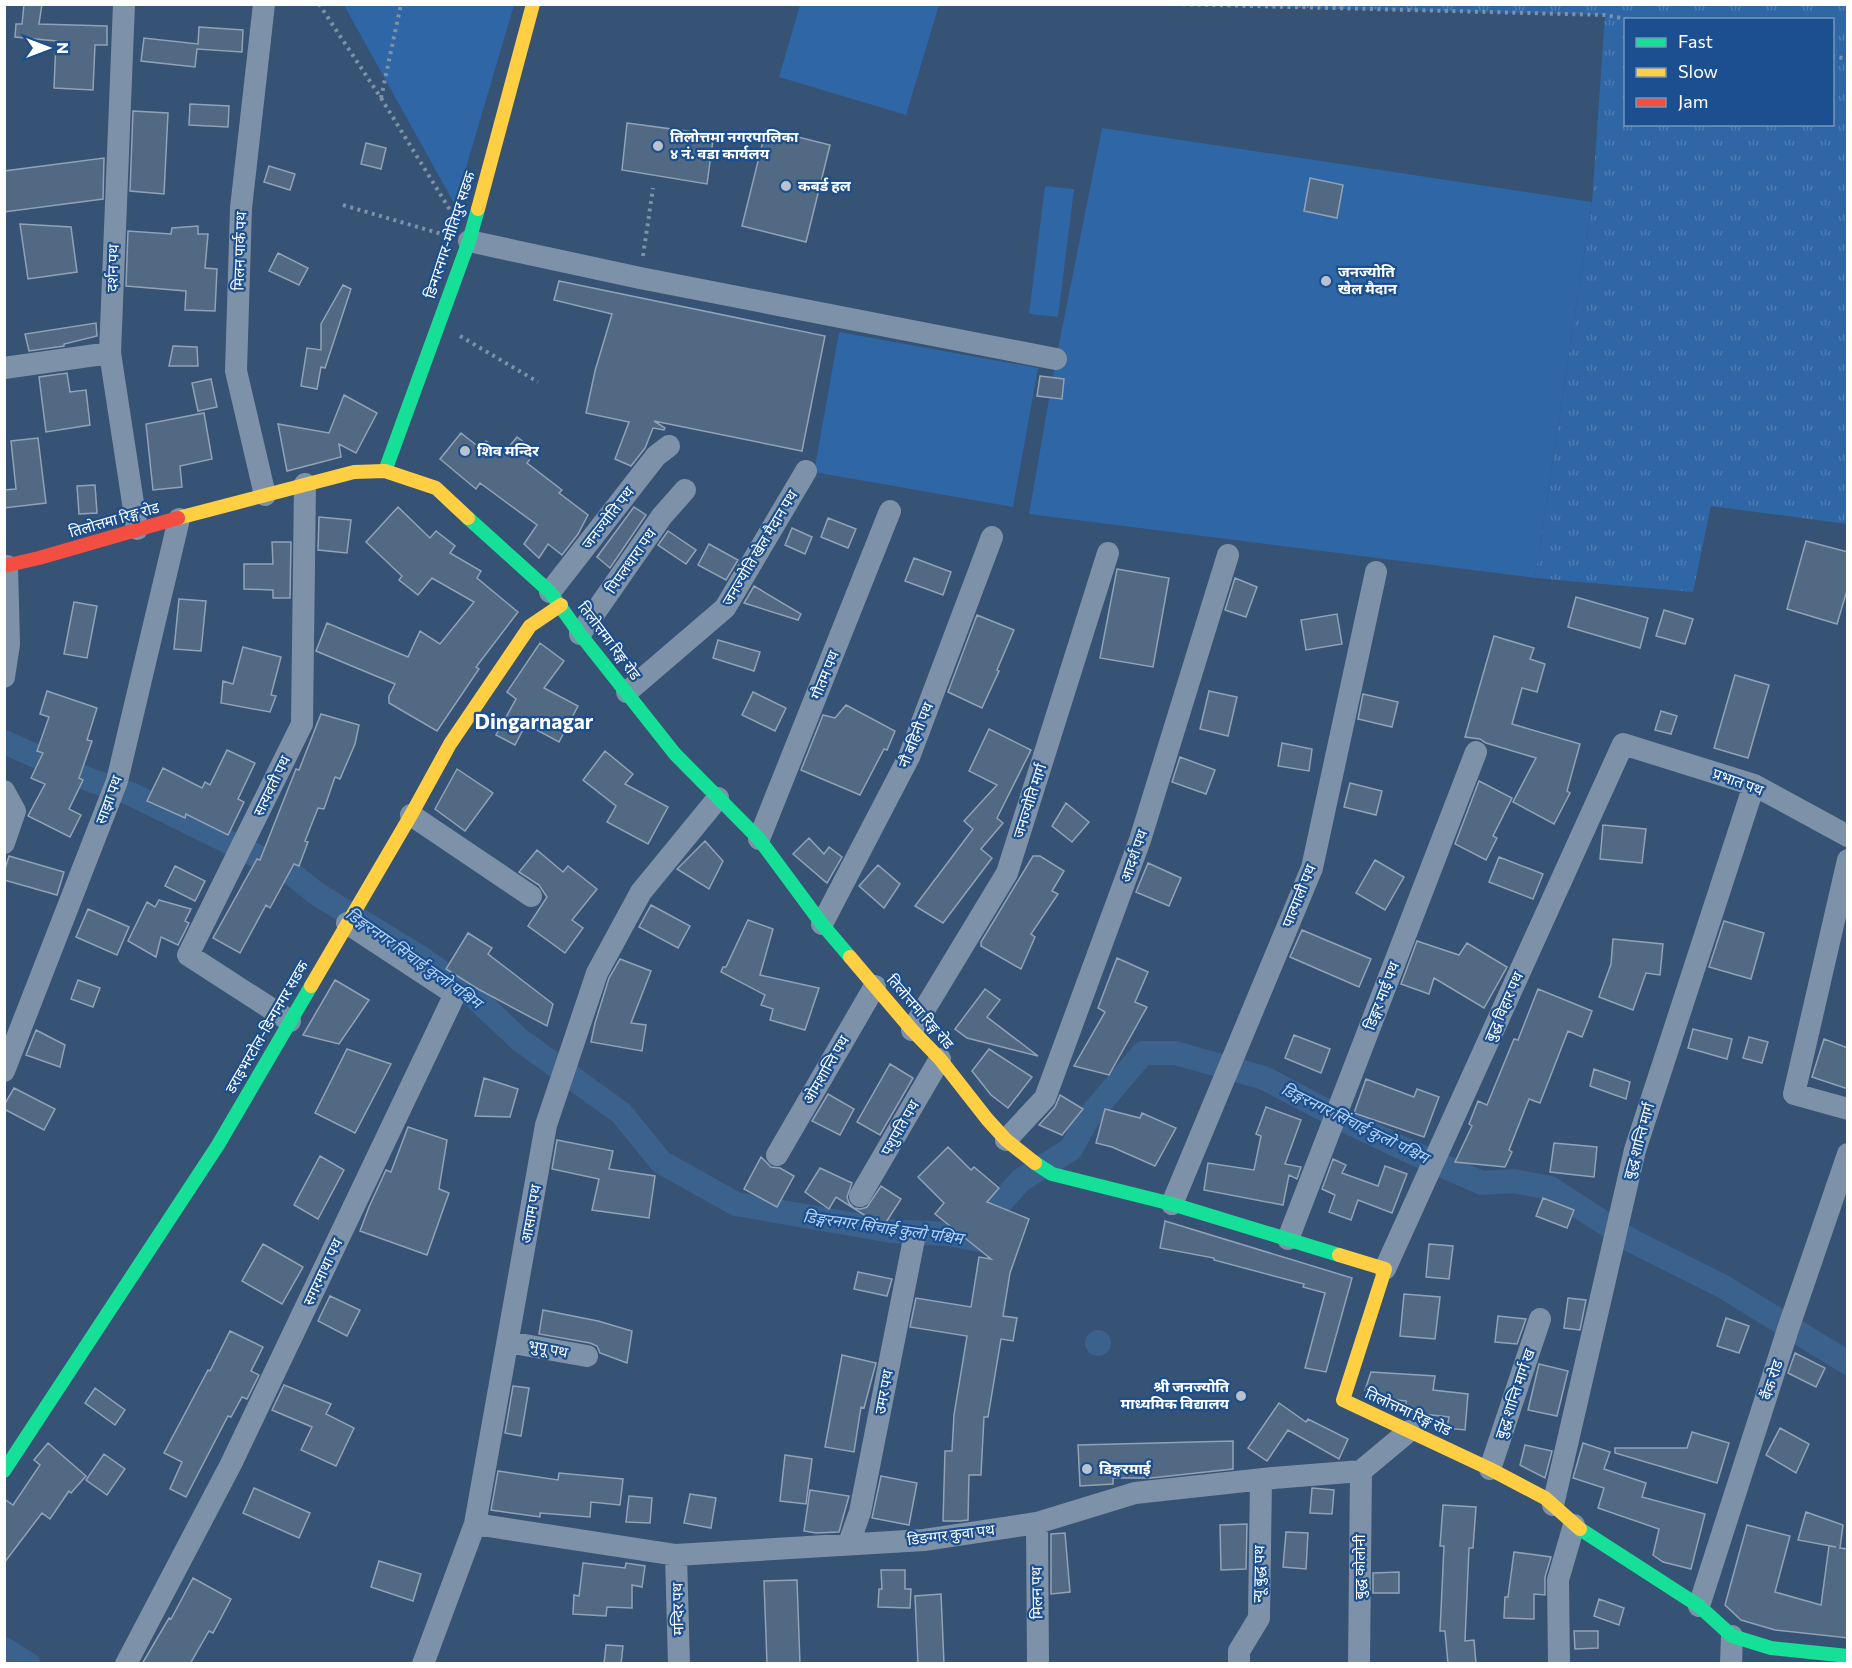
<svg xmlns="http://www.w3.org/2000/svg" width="1852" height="1668" font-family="Commissioner,'Noto Sans Devanagari',sans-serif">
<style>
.grass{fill:url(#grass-tufts);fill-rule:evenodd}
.park{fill:#2f66a5}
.water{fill:#3b618d}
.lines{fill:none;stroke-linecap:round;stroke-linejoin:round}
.canal{stroke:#3b618d;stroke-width:24}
.building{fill:#526984;stroke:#92a2b6;stroke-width:1.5}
.path{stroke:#7d92a8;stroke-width:4;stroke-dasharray:3 4.5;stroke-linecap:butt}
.street{stroke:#7d92a8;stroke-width:22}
.fast{stroke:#16e098;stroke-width:14}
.slow{stroke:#ffcf43;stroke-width:14}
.jam{stroke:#f24e42;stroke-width:14}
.poi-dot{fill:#b9c2ce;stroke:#1b4f8f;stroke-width:2}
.labels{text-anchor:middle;stroke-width:4.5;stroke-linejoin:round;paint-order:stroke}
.poi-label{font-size:15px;font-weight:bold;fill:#fff;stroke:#1b4f8f;text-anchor:start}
.street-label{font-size:15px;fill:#fff;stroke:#1b4f8f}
.water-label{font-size:16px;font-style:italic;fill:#b5d3f5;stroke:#1b4f8f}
.district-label{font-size:21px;font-weight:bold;fill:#fff;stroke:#1b4f8f}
</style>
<defs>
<pattern id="grass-tufts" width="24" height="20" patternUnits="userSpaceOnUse" patternTransform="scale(1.5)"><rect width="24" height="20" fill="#2f66a5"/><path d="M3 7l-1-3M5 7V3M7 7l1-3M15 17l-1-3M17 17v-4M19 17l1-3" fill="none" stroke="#4e7db2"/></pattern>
</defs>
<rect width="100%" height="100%" fill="#365274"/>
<path class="grass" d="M1177 5H1847V524L1711 506 1693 592 1535 578 1592 202 1605 15ZM1626 20H1832V124H1626Z"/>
<path class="park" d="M344 5H514L455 205Z
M800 5H939L906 115 779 77Z
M1102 128 1592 202 1535 578 1029 514 1056 359Z
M1045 186 1074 189 1058 317 1029 314Z
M839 332 1038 368 1013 507 814 472Z"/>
<path class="water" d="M1085 1343a13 13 0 1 1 26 0a13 13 0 1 1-26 0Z"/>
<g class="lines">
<path class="canal" d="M4 742 90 780 131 794 291 873 317 894 423 959 469 992 520 1040 621 1113 661 1162 736 1204 891 1231 948 1234 980 1240 995 1209 1021 1180 1071 1149 1088 1118 1143 1053H1175L1264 1078 1344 1120 1400 1147 1482 1183 1513 1181 1550 1188 1632 1241 1724 1287 1848 1363
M4 1649 28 1664"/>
</g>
<path class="building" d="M24 4H42L39 24 107 26V45H95L93 90 54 88 56 41 15 37 16 24H22Z
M199 27 243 30 242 52 197 49 195 67 141 61 144 38 198 44Z
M190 104 229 106 228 127 189 125Z
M133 111 168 113 164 194 130 191Z
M627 123 694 132 693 138 713 140 707 184 622 170Z
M766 129 830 145 806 242 742 226Z
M366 143 386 148 381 169 361 164Z
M104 158 103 199 4 212V171Z
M269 166 295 174 290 190 264 182Z
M1310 178 1343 185 1337 218 1304 211Z
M20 224 71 227 77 272 28 279Z
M198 226V234H208L205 268 217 269 215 311 185 310 186 291 126 286 128 231 171 234 172 228Z
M278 253 308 268 299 285 269 271Z
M559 281 825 336 802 451 654 421 665 428 664 430 653 428 645 448 631 466 615 459 629 422 586 413 595 371 612 314 554 300Z
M343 285 351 289 325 368 321 367 317 389 301 386 307 348 321 350V324Z
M96 323 97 336 64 344V346L29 351 25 334Z
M173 346 197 347 198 366H169Z
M67 373 70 392 86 390 90 425 46 432 39 377Z
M1040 376 1064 379 1062 399 1037 396Z
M211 379 217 407 198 411 192 383Z
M344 395 377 413 356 453 339 444 341 457 287 471 278 424 329 433Z
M204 413 212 459 180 466 182 487 153 490 146 424Z
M461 433 480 448 486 441 503 454 517 437 536 451 527 463 562 490 559 493 588 515 578 534 562 555 548 544 539 558 524 544 537 525 480 483 476 489 440 459Z
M38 438 46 503 4 508V490L16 489 11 441Z
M95 485 97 513 79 514 77 486Z
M398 507 430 538 436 531 455 546 450 553 481 571 477 578 518 612 476 667 479 669 437 731 389 703V696L395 684 316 651 327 623 408 657 420 631 440 644 474 602 432 578 418 595 399 580 402 576 366 542Z
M634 507 646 515 610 568 597 557Z
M319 517 351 520 347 553 318 550Z
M828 518 856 529 848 548 821 537Z
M792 528 812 537 805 554 785 545Z
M668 531 696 550 686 564 658 545Z
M1806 541 1848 552V587L1837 624 1787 609Z
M272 542H291L290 598H273V590L244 589V564H273Z
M709 544 738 560 726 580 698 565Z
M914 558 951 572 943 595 905 581Z
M1117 569 1169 578 1153 667 1100 658Z
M1235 578 1257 587 1246 617 1225 610Z
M754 586 801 614 798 620 744 603Z
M1576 597 1648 618 1640 648 1568 627Z
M179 599 206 601 201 651 174 649Z
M74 602 97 606 87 658 64 654Z
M1664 610 1693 619 1685 644 1656 636Z
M1337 614 1342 644 1306 650 1301 620Z
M977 615 1014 630 997 670 999 671 982 708 948 692Z
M1494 636 1534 648 1530 659 1545 664 1537 692 1522 688 1512 724 1580 744 1567 791 1570 793 1554 824 1513 802 1536 758 1486 743 1480 739 1465 737Z
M718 640 760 652 754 671 713 658Z
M540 643 564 661 544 688 578 706 559 742 526 724 515 745 496 735 516 699 507 692Z
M243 647 281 657 271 695 276 696 270 712 221 703 223 681 233 684Z
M1735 675 1769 685 1748 758 1714 748Z
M47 691 97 708 87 740 92 741 79 778 83 780 69 809 81 815 70 837 28 816 45 784 31 778 43 753 37 751 49 717 40 714Z
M1209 691 1237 697 1228 736 1200 729Z
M753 692 786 708 775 731 742 715Z
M1363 694 1398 702 1392 727 1358 719Z
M846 705 895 731 887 750 884 749 860 795 801 770 823 715 835 718Z
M1661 711 1677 716 1671 734 1655 730Z
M321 714 359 725 355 744 340 779 335 777 324 809 318 808 305 841 308 842 299 866 294 864 270 908 266 905 240 953 213 938 257 859 260 860 296 769 299 770Z
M989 729 1031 750 997 818 1003 823 981 849 992 858 943 923 915 906 973 829 964 821 997 785 969 771Z
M1282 743 1312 749 1309 771 1278 766Z
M227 750 255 763 238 799 244 802 228 835 186 814 185 818 147 801 163 768 202 788 205 782 210 785Z
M605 751 633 774 625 784 668 807 648 844 607 822 616 806 583 780Z
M1180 757 1215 770 1206 794 1172 782Z
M457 769 493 793 465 831 435 809Z
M1479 781 1512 798 1493 836 1497 838 1486 860 1455 844Z
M1350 783 1382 791 1376 815 1344 807Z
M1066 803 1089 822 1072 842 1052 826Z
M1603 825 1646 829 1642 863 1600 859Z
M809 838 824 854 829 847 842 857 827 883 793 854Z
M705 841 723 861 709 889 677 869Z
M537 850 563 872 568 866 597 889 572 920 583 928 565 953 528 926 547 897 539 885 519 872Z
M9 856 64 872 57 895 4 880V872Z
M1033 856H1040L1064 871 1052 891 1058 894 1031 934 1035 937 1021 969 981 946V942Z
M1499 857 1543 874 1533 899 1489 882Z
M1375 860 1404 877 1385 910 1356 893Z
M1148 863 1181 878 1169 906 1136 892Z
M878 865 900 884 884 908 859 886Z
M175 866 205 881 195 901 165 886Z
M159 900 191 909 185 921 189 923 178 945 161 937 156 957 128 941 147 902 155 907Z
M651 905 690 926 678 948 639 927Z
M88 909 129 927 117 955 76 937Z
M748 920 773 929 760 975 819 988 805 1030 770 1020 773 1009 761 1005 765 995 721 972 723 967H726Z
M1724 921 1764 933 1751 979 1709 967Z
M1302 930 1371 959 1359 987 1290 957Z
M468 933 492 948 488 954 553 1004 547 1026 478 989 446 969Z
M1613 939 1663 944 1660 975 1646 973 1633 1010 1599 997 1611 964Z
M1417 941 1459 955 1467 943 1507 967 1484 1008 1434 978 1429 994 1401 984Z
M1117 958 1148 972 1135 1002 1147 1007 1109 1075 1074 1066 1105 1012 1098 1008Z
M620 959 651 971 631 1023 646 1025 642 1051 591 1042 595 1023 609 978Z
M78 980 100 988 93 1007 71 999Z
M335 980 369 1000 339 1044 303 1035Z
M985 989 1000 1000 987 1017 1038 1056 967 1038 955 1029Z
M1538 989 1592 1011 1582 1037 1568 1031 1540 1103 1529 1099 1509 1150 1512 1152 1505 1167 1455 1162 1472 1126 1469 1124 1478 1101 1487 1105 1514 1039 1518 1040Z
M1693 1029 1732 1039 1727 1059 1688 1048Z
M36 1030 65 1045 60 1067 26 1055Z
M1294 1035 1330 1049 1321 1073 1285 1058Z
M1749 1037 1768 1042 1762 1063 1743 1058Z
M1824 1039 1848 1048V1089L1812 1077Z
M347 1049 391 1064 355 1133 315 1113Z
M989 1049 1032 1077 1008 1108 991 1095 972 1071Z
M890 1064 913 1078 880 1135 857 1122Z
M1594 1069 1630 1082 1626 1099 1590 1086Z
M484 1078 518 1089 510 1117 475 1116Z
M1366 1079 1414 1097 1417 1089 1439 1097 1424 1137 1354 1113Z
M14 1088 55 1109 44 1130 4 1109V1105Z
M828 1094 854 1109 840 1135 812 1121Z
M1060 1095 1083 1109 1062 1135 1039 1125 1055 1107Z
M1266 1107 1301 1120 1285 1164 1301 1167 1297 1179 1289 1175 1283 1205 1204 1190 1208 1163 1254 1170 1261 1136 1256 1134Z
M1105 1109 1140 1118 1142 1113 1176 1128 1155 1166 1112 1147 1096 1143Z
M408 1127 447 1140 439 1189 449 1193 427 1255 360 1231 369 1207 386 1170 391 1172Z
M557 1140 613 1151 609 1169 655 1176 649 1218 592 1210 599 1179 552 1169Z
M1554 1143 1597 1147 1594 1177 1550 1172Z
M948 1147 971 1170 974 1167 999 1188 987 1202 1029 1219 1010 1273 1003 1316 1017 1318 1013 1341 1001 1339 988 1417H984L981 1475H969L968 1520 960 1521H943L945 1451H952L954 1415 967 1336 910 1327 916 1298 971 1307 979 1257 991 1259 935 1214 944 1203 918 1177Z
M320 1156 344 1170 318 1219 294 1205Z
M761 1157 771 1167 780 1168 794 1176 777 1207 744 1189Z
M1333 1159 1346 1165 1342 1173 1378 1186 1385 1166 1407 1174 1392 1213 1358 1200 1351 1220 1329 1212 1335 1195 1322 1189Z
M820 1168 852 1183 847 1197 849 1203 854 1208 861 1209 867 1207 881 1186 901 1199 883 1227 836 1197 829 1209 805 1192Z
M1543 1198 1574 1210 1567 1228 1536 1216Z
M1165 1221 1352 1278 1326 1372 1305 1368 1325 1293 1303 1287 1304 1284 1214 1260V1258L1160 1248Z
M263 1244 303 1267 282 1304 242 1281Z
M1429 1244 1453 1246 1449 1279 1426 1277Z
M858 1272 892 1279 887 1296 854 1289Z
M1404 1294 1440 1297 1435 1339 1400 1336Z
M330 1296 360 1310 347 1336 318 1321Z
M1568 1298 1586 1300 1580 1330 1564 1328Z
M543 1310 598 1321 632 1331 627 1363 600 1353 597 1346 590 1343 539 1334Z
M1498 1316 1526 1319 1517 1344 1495 1342Z
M1726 1318 1749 1326 1739 1353 1717 1346Z
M230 1331 263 1347 251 1371 259 1375 247 1399 242 1397 231 1417 228 1416 186 1497 170 1489 182 1462 164 1453 208 1370 210 1371Z
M1795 1353 1825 1368 1816 1387 1788 1373Z
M842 1355 876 1363 864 1408 861 1407 854 1452 825 1447Z
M1539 1364 1568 1371 1557 1416 1528 1410Z
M1371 1372 1435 1376 1433 1390 1468 1394 1465 1430 1447 1428 1449 1417 1413 1413 1406 1410V1401L1383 1399 1365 1390Z
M284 1385 331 1404 326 1414 354 1428 336 1466 301 1450 312 1427 272 1410Z
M513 1386 529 1388 521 1436 505 1433Z
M95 1388 125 1410 115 1425 85 1403Z
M1279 1403 1306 1422 1308 1419 1348 1439 1339 1459 1288 1430 1267 1461 1248 1448Z
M1780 1428 1809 1444 1796 1473 1766 1455Z
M1692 1432 1729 1443 1717 1483 1615 1453V1448H1687Z
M1233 1441V1469L1151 1478H1113V1484L1080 1486 1078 1445Z
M48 1443 86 1476 71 1493 69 1491 50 1519 42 1513 4 1563V1499L13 1505 40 1465 34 1460Z
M1583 1443 1610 1452 1604 1469 1646 1483 1642 1497 1705 1514 1691 1569 1663 1562 1653 1555 1659 1529 1598 1508 1604 1488 1573 1478Z
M1525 1445 1552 1451 1545 1478 1520 1465Z
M104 1454 125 1469 107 1495 86 1480Z
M785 1455 812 1459 806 1504 780 1501Z
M498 1471 558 1480 559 1473 623 1479 620 1505 591 1502 590 1517 540 1513V1517L491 1510Z
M881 1476 917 1483 909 1525 872 1518Z
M254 1488 310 1513 299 1538 243 1513Z
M1312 1488 1334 1490 1332 1514 1310 1513Z
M810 1490 849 1496 839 1532 816 1533 804 1531Z
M690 1494 716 1498 711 1528 684 1523Z
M629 1496 652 1498 650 1523 626 1522Z
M1443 1505 1476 1507 1473 1548H1469L1465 1641 1474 1640 1476 1664H1448L1445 1631H1440L1444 1546H1440Z
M1806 1512 1843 1525 1840 1548 1848 1549V1638L1775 1630 1741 1620 1725 1605 1747 1525 1790 1536 1775 1592 1821 1605 1829 1546 1836 1547 1798 1540Z
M1247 1524 1246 1569 1221 1570 1220 1525Z
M1286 1532 1308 1533 1306 1569 1283 1567Z
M1065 1533 1070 1592 1051 1594V1534Z
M1514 1552 1551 1557 1545 1577V1595L1534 1594V1619L1504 1618 1505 1597H1508Z
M379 1561 421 1574 413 1601 371 1587Z
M583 1563 625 1568 626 1563 645 1566 642 1587 632 1585V1608L607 1607 606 1616 573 1614 574 1595 579 1596Z
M881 1570H905V1589H911L910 1608 878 1607 879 1589H882Z
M1399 1572V1593H1373V1573Z
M193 1578 231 1599 213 1633 209 1631 190 1664H142L169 1618 171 1619Z
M797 1580 800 1664H767L764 1581Z
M941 1594 944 1664H918L915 1596Z
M1599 1599 1624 1608 1619 1625 1594 1616Z
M1574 1631H1598V1648L1575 1649Z
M606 1645 623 1646 621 1664H604Z"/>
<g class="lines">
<path class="path" d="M319 4 381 98 401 4
M1175 4 1605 15 1632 20
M1832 56 1848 59
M381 98 450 210
M343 205 445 235
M643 256 653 188
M460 336 538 382"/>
<path class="street" d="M124 4 110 353 137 529
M264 4 241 208 236 371 265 495
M469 241 640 278 1056 359
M4 368 110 353
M550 592 656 456 669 446
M580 634 662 516 685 490
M4 677 9 644 7 566
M627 692 725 608 806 471
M4 791 15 811 4 843
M411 815 531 896
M759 839 890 511
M1848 860 1794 1094 1848 1109
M822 924 909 757 992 537
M290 1021 188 955 302 724 305 484
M912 1030 1007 873 1108 553
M4 1071 117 781 179 519
M1006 1140 1045 1098 1140 840 1228 555
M777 1155 875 986
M860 1196 940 1059
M1172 1204 1312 868 1376 572
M1288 1239 1476 752
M1385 1269 1623 744 1754 785 1848 836
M508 1342 587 1356
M1490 1469 1540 1319
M1553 1505 1635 1150 1754 785
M1037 1523 1038 1664
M475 1524 676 1555 924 1540 1037 1523 1135 1493 1273 1478 1361 1471 1409 1431
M849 1543 860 1512 914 1239
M676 1555 679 1664
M1699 1606 1788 1329 1848 1154
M126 1664 231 1464 455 994 347 923
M423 1664 475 1524 546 1125 597 973 641 892 718 798
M1239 1664V1651L1259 1618 1261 1480
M1359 1664 1361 1471
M1559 1664 1558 1580 1574 1525
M1731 1664 1732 1636"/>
<path class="fast" d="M385 471 469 241 478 209
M468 518 550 592 580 634 675 754 759 839 822 924 850 957
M1035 1163 1052 1174 1172 1204 1339 1255
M4 1471 218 1145 311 986
M1580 1529 1699 1606 1732 1636 1771 1648 1848 1656"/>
<path class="slow" d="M478 209 533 4
M178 518 354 472 385 471 436 488 468 518
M850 957 912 1030 940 1059 987 1119 1006 1140 1035 1163
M311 986 411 815 450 744 530 626 561 605
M1339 1255 1385 1269 1343 1400 1490 1469 1545 1498 1580 1529"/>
<path class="jam" d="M4 566 39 558 178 518"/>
</g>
<g class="poi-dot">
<circle cx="658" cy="146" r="6"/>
<circle cx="786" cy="186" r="6"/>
<circle cx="1326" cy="281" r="6"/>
<circle cx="465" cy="451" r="6"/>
<circle cx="1241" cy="1396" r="6"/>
<circle cx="1087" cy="1469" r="6"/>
</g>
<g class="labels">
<g class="poi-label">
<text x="670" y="142">तिलोत्तमा नगरपालिका<tspan x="670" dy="17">४ नं. वडा कार्यलय</tspan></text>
<text x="798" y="191">कबर्ड हल</text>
<text x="1338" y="277">जनज्योति<tspan x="1338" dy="17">खेल मैदान</tspan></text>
<text x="477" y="456">शिव मन्दिर</text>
<text x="1229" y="1392" text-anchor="end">श्री जनज्योति<tspan x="1229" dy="17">माध्यमिक विद्यालय</tspan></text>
<text x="1099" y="1474">डिङ्गरमाई</text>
</g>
<g class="street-label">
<text transform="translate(450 235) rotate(-72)" y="5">डिन्गरनगर-मोतिपुर सडक</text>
<text transform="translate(240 251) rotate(-88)" y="5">मिलन पार्क पथ</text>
<text transform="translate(113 268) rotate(-88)" y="5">दर्शन पथ</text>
<text transform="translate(608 518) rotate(-52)" y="5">जनज्योति पथ</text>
<text transform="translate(114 520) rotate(-16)" y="5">तिलोत्तमा रिङ्ग रोड</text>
<text transform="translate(760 548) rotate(-59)" y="5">जनज्योति खेल मैदान पथ</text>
<text transform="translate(631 561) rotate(-55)" y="5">पिपलधारा पथ</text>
<text transform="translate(609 641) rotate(53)" y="5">तिलोत्तमा रिङ्ग रोड</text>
<text transform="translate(825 675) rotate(-68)" y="5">गौतम पथ</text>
<text transform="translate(916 735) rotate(-68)" y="5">नौ बहिनी पथ</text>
<text transform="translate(1738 782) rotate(20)" y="5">प्रभात पथ</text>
<text transform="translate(272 786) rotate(-64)" y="5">सत्यवती पथ</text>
<text transform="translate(109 800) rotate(-70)" y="5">साझा पथ</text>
<text transform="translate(1030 801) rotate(-72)" y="5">जनज्योति मार्ग</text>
<text transform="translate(1134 856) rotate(-71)" y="5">आदर्श पथ</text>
<text transform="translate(1299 896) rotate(-68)" y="5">पाल्पाली पथ</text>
<text transform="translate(1382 996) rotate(-69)" y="5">डिङ्गर माई पथ</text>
<text transform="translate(1504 1007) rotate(-66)" y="5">बुद्ध विहार पथ</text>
<text transform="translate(920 1012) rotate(49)" y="5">तिलोत्तमा रिङ्ग रोड</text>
<text transform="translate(267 1027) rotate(-60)" y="5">डराइभरटोल-डिन्गनगर सडक</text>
<text transform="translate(826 1070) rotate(-60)" y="5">ओमशान्ति पथ</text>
<text transform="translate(900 1128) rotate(-60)" y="5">पशुपति पथ</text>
<text transform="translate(1639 1141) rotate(-74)" y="5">बुद्ध शान्ति मार्ग</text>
<text transform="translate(531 1214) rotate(-80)" y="5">आसाम पथ</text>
<text transform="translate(323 1272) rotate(-65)" y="5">सगरमाथा पथ</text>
<text transform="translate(548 1349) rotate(11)" y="5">भुपू पथ</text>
<text transform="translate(1772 1380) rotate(-72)" y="5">बैंक रोड</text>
<text transform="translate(884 1392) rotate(-79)" y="5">उमर पथ</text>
<text transform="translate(1515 1394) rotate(-71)" y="5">बुद्ध शान्ति मार्ग ख</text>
<text transform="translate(1408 1412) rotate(25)" y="5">तिलोत्तमा रिङ्ग रोड</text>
<text transform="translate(951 1535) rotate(-7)" y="5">डिङग्गर कुवा पथ</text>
<text transform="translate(1360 1567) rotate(-90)" y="5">बुद्ध कोलोनी</text>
<text transform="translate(1259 1574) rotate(-89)" y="5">न्यू बुद्ध पथ</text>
<text transform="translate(1037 1593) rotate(-91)" y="5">मिलन पथ</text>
<text transform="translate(678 1609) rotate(-91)" y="5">मन्दिर पथ</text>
</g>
<g class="water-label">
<text transform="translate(414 958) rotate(35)" y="6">डिङ्गरनगर सिंचाई कुलो पश्चिम</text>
<text transform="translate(1355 1123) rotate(26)" y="6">डिङ्गरनगर सिंचाई कुलो पश्चिम</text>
<text transform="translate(883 1227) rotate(8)" y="6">डिङ्गरनगर सिंचाई कुलो पश्चिम</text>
</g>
<g class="district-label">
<text x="534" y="729">Dingarnagar</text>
</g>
</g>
<rect width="1852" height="1668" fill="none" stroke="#ffffff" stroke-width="12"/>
<rect x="1624" y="18" width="210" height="108" fill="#1b4f8f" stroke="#7695bc" stroke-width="1.5"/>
<rect x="1636" y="38" width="30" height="9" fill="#16e098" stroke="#7695bc" stroke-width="1.5"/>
<text x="1678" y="48" font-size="18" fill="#ffffff">Fast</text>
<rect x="1636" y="68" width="30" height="9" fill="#ffcf43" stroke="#7695bc" stroke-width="1.5"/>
<text x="1678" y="78" font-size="18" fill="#ffffff">Slow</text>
<rect x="1636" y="98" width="30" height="9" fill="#f24e42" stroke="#7695bc" stroke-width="1.5"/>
<text x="1678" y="108" font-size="18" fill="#ffffff">Jam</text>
<g transform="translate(48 48) rotate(90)" stroke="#1b4f8f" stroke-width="4.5" paint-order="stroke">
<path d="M0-4.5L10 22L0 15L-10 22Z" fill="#ffffff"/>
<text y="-9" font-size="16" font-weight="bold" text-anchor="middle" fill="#ffffff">N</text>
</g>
</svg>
